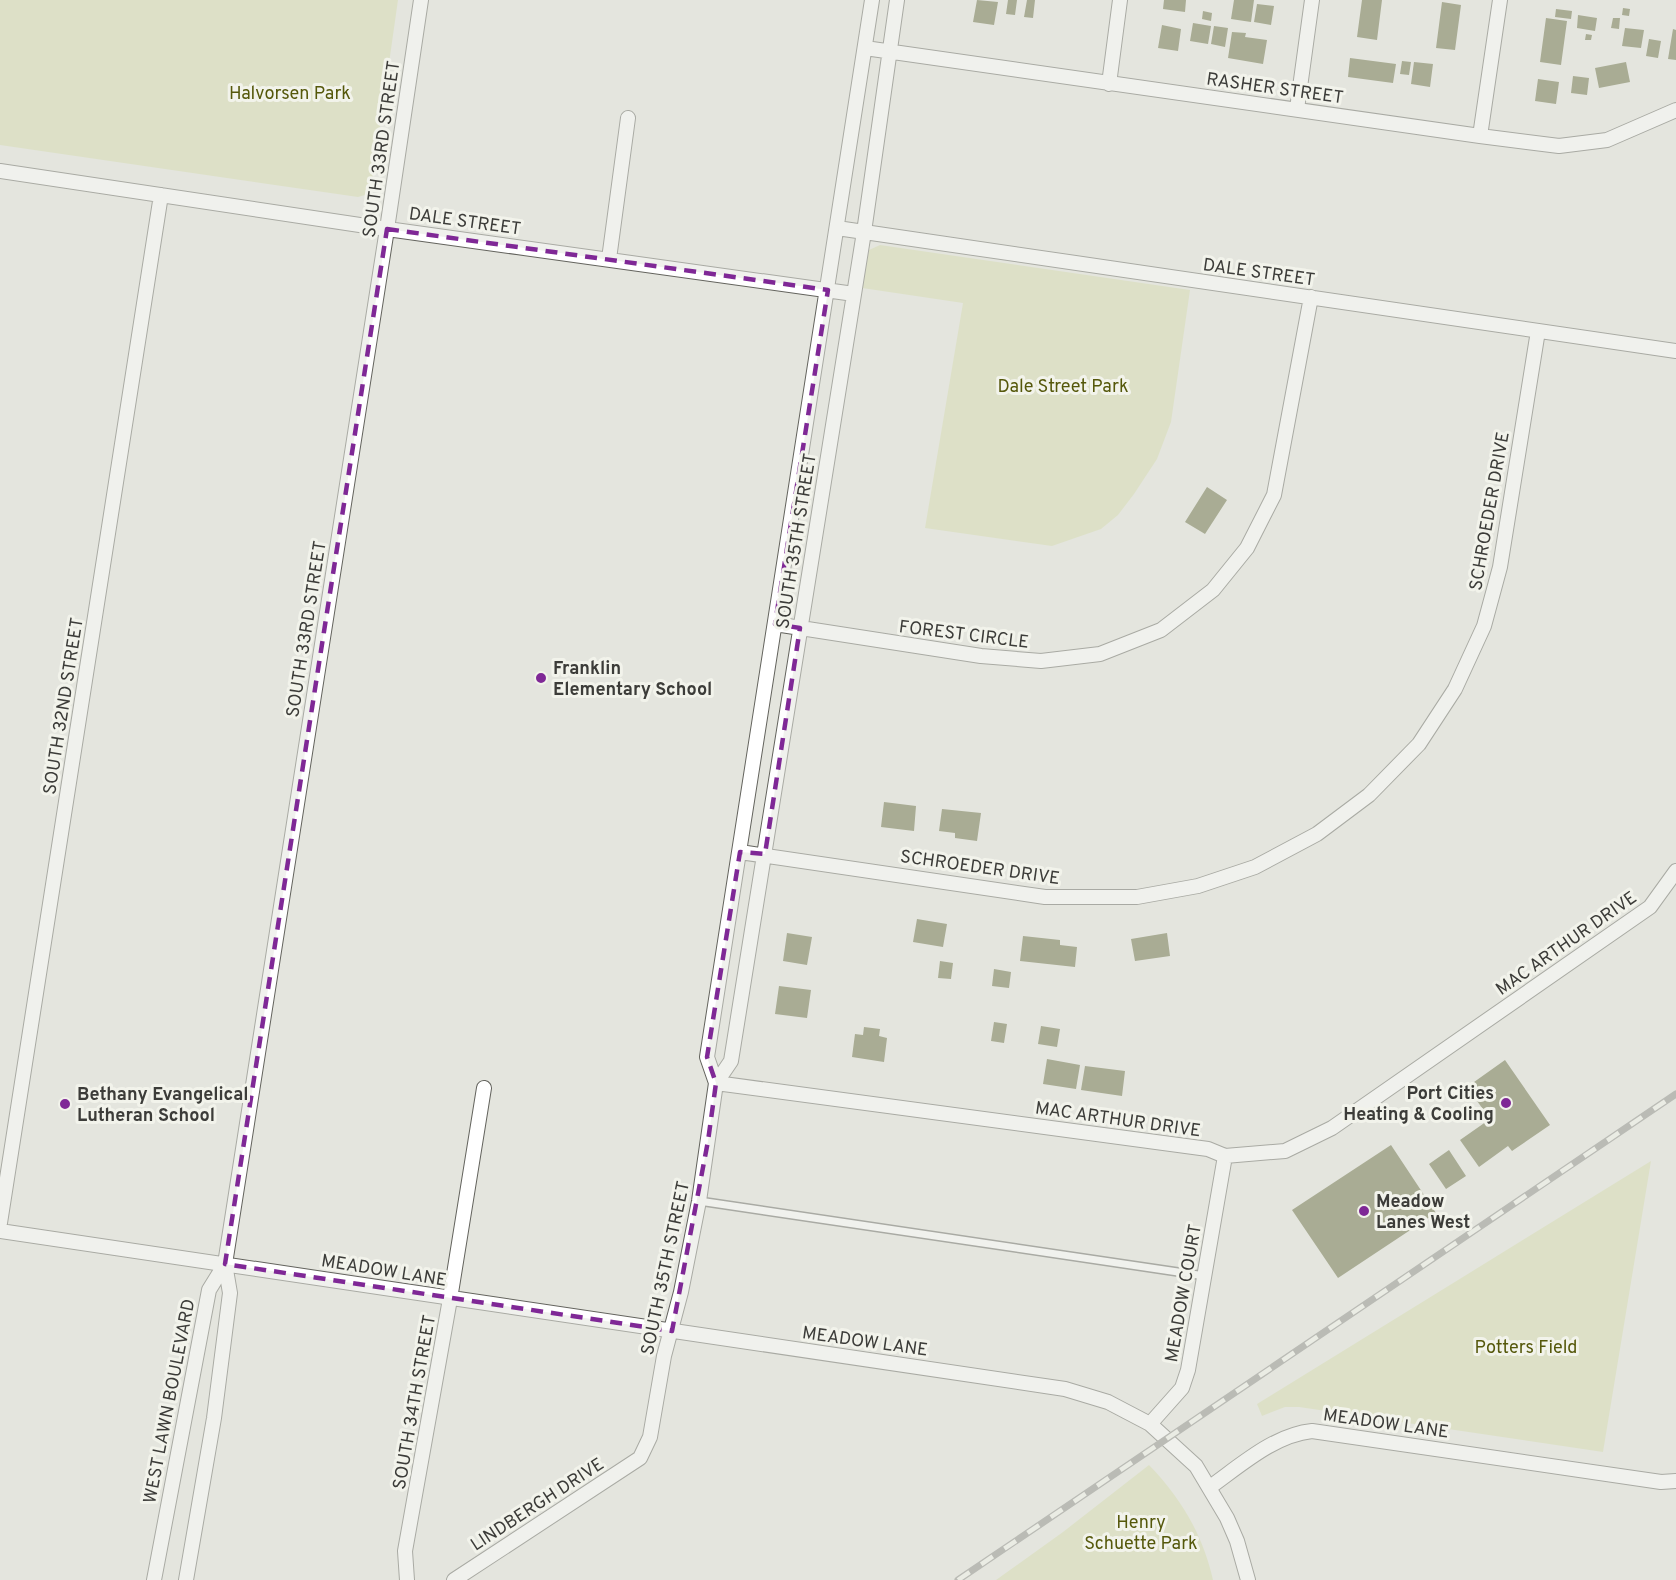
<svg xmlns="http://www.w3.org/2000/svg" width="1676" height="1580" font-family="Overpass,sans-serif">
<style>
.green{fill:#d5daac}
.building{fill:#62663a}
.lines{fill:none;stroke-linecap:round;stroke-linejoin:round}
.lane-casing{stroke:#63635d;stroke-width:10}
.street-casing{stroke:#63635d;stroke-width:16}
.lane{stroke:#fff;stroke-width:7}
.street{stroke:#fff;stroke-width:14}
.rail-casing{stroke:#878783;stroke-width:7}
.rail{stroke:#f2f3eb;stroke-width:4.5;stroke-dasharray:14;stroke-linecap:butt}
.marked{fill:none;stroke:#7f2896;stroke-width:4.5;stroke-dasharray:12 8;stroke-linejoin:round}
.poi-dot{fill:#7f2896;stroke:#f2f3eb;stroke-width:2}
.labels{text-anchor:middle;stroke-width:6;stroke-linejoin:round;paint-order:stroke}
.street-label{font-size:18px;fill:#3c3c39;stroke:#f2f3eb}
.park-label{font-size:18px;fill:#55580b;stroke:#f2f3eb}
.poi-label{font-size:18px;font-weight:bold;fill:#3c3c39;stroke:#f2f3eb;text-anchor:start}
</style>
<rect width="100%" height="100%" fill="#e4e5de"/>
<path class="green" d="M0 0H398L371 190 365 195 358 197 0 145Z
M880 245 1190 290 1171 422 1157 459 1134 494 1118 515 1101 529 1052 546 925 528 963 303 862 288 869 250Z
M1651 1161 1603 1452 1299 1407H1285L1262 1416 1257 1404Z
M1149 1465C1181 1498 1203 1535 1213 1580H996L1063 1532Z"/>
<path class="building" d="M977 0 998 2 994 25 973 22Z
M1008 0H1017L1015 15 1006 14Z
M1027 0H1035L1033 18 1024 17Z
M1164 0H1186L1185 12 1163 9Z
M1234 0H1254L1251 22 1231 19Z
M1362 0H1382L1377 40 1357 37Z
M1442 2 1461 5 1455 50 1436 48Z
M1257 4 1274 6 1271 25 1254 22Z
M1623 8 1630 9 1629 16 1622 15Z
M1556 9 1572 11 1571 19 1555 17Z
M1203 11 1212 13 1211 21 1202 19Z
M1578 15 1597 18 1595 31 1577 28Z
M1546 18 1567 21 1561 65 1540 62Z
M1613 18H1620L1619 29 1611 28Z
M1193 23 1211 26 1208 44 1190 41Z
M1162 25 1181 29 1178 51 1158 48Z
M1214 26 1228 28 1225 47 1211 44Z
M1625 28 1644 30 1641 48 1622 46Z
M1673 29 1676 30V60L1668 59Z
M1232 32 1246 33 1245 37 1267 40 1263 64 1228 58Z
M1586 34 1592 35 1591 40H1585Z
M1649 39 1661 41 1658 58 1646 56Z
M1350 58 1396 64 1393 83 1348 77Z
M1402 61 1411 62 1409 75 1400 74Z
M1414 62 1433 64 1430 87 1411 84Z
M1626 62 1630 82 1599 88 1595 68Z
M1573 76 1589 78 1587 95 1571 93Z
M1538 79 1559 82 1556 104 1535 101Z
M1207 487 1227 500 1205 534 1185 522Z
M884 802 916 806 914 831 881 827Z
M942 809 981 813 977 841 955 838V833L939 831Z
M917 919 947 924 943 947 913 942Z
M787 933 812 937 807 965 783 961Z
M1167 933 1170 956 1135 961 1131 939Z
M1023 936 1060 940V945L1077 947 1075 967 1020 961Z
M940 961 953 963 951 979 938 978Z
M994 969 1011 972 1009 988 992 986Z
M779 986 811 990 807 1018 775 1014Z
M994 1022 1007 1024 1004 1043 991 1041Z
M1041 1026 1060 1029 1057 1047 1038 1044Z
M864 1027 880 1029 879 1036 887 1038 884 1062 852 1057 855 1034 863 1035Z
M1047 1059 1080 1065 1076 1089 1043 1084Z
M1505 1060 1550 1125 1512 1151 1508 1146 1479 1167 1460 1140 1490 1119 1467 1087Z
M1085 1066 1125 1071 1122 1096 1081 1090Z
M1391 1145 1436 1213 1338 1278 1292 1210Z
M1449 1150 1466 1176 1446 1189 1429 1164Z"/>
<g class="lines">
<defs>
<path id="lane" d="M699 1201 1205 1276"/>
<path id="street" d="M865 48 1480 136 1559 146 1607 140 1676 110
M1109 84 1120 0
M1297 109 1312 0
M1480 136 1500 0
M0 171 373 227 854 294
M837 228 1676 351
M609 259 628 118
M775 624 981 656 1041 661 1100 654 1161 630 1213 590 1247 548 1274 495 1311 297
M740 852 1045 897H1137L1198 886 1255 867 1317 834 1369 795 1419 744 1455 689 1484 626 1500 567 1538 331
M716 1083 707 1057 872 0
M716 1083 1208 1149 1225 1156 1285 1151 1332 1128 1650 907 1676 871
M0 1223 161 195
M0 1231 1065 1389 1108 1402 1150 1424 1196 1466 1227 1518 1237 1541 1248 1580
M1150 1424 1182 1388 1188 1370 1225 1156
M1210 1487C1241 1465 1274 1435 1312 1431L1661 1482 1676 1481
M154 1580 209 1290 225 1264
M186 1580 214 1418 230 1293 225 1264 387 229 421 0
M407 1580 405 1551 450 1299 484 1088
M454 1580 640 1458 650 1437 664 1356 681 1292 699 1201 716 1083 731 1061 864 232 897 0"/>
</defs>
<use href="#lane" class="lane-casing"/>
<use href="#street" class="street-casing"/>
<use href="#lane" class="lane"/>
<use href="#street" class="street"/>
<defs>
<path id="rail" d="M958 1580 1676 1094"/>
</defs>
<use href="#rail" class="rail-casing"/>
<use href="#rail" class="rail"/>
</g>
<path d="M0 0H1676V1580H0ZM387 229 828 290 775 624 800 628 765 854 740 852 707 1057 716 1083 708 1141 672 1331 225 1264Z" fill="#e4e5de" fill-opacity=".55" fill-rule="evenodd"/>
<path class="marked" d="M387 229 828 290 775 624 800 628 765 854 740 852 707 1057 716 1083 708 1141 672 1331 225 1264Z"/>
<g class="poi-dot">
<circle cx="541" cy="678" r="6"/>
<circle cx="1506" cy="1103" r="6"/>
<circle cx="65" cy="1104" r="6"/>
<circle cx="1364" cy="1211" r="6"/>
</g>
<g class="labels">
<g class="street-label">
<text transform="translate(1275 88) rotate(8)" y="6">RASHER STREET</text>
<text transform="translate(381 149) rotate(-82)" y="6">SOUTH 33RD STREET</text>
<text transform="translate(465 221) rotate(8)" y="6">DALE STREET</text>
<text transform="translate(1259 272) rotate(8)" y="6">DALE STREET</text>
<text transform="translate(1489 511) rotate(-80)" y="6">SCHROEDER DRIVE</text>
<text transform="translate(796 541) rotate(-81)" y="6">SOUTH 35TH STREET</text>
<text transform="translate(306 629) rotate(-81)" y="6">SOUTH 33RD STREET</text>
<text transform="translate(964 634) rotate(7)" y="6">FOREST CIRCLE</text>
<text transform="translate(63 706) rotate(-81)" y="6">SOUTH 32ND STREET</text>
<text transform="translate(980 867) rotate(8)" y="6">SCHROEDER DRIVE</text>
<text transform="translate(1566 943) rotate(-35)" y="6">MAC ARTHUR DRIVE</text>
<text transform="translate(1118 1119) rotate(8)" y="6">MAC ARTHUR DRIVE</text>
<text transform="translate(665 1268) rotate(-78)" y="6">SOUTH 35TH STREET</text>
<text transform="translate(384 1270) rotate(9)" y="6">MEADOW LANE</text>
<text transform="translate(1183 1293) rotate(-80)" y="6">MEADOW COURT</text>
<text transform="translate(865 1341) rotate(8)" y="6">MEADOW LANE</text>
<text transform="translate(169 1401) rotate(-79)" y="6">WEST LAWN BOULEVARD</text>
<text transform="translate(414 1402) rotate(-80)" y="6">SOUTH 34TH STREET</text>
<text transform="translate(1386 1423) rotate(8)" y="6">MEADOW LANE</text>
<text transform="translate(537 1504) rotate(-33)" y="6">LINDBERGH DRIVE</text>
</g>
<g class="park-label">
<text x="290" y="99">Halvorsen Park</text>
<text x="1063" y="392">Dale Street Park</text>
<text x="1526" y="1353">Potters Field</text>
<text x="1141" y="1528">Henry<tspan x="1141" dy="21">Schuette Park</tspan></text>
</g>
<g class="poi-label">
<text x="553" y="674">Franklin<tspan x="553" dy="21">Elementary School</tspan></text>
<text x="1494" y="1099" text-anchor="end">Port Cities<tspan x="1494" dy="21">Heating &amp; Cooling</tspan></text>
<text x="77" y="1100">Bethany Evangelical<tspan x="77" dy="21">Lutheran School</tspan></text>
<text x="1376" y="1207">Meadow<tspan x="1376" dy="21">Lanes West</tspan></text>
</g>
</g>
</svg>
